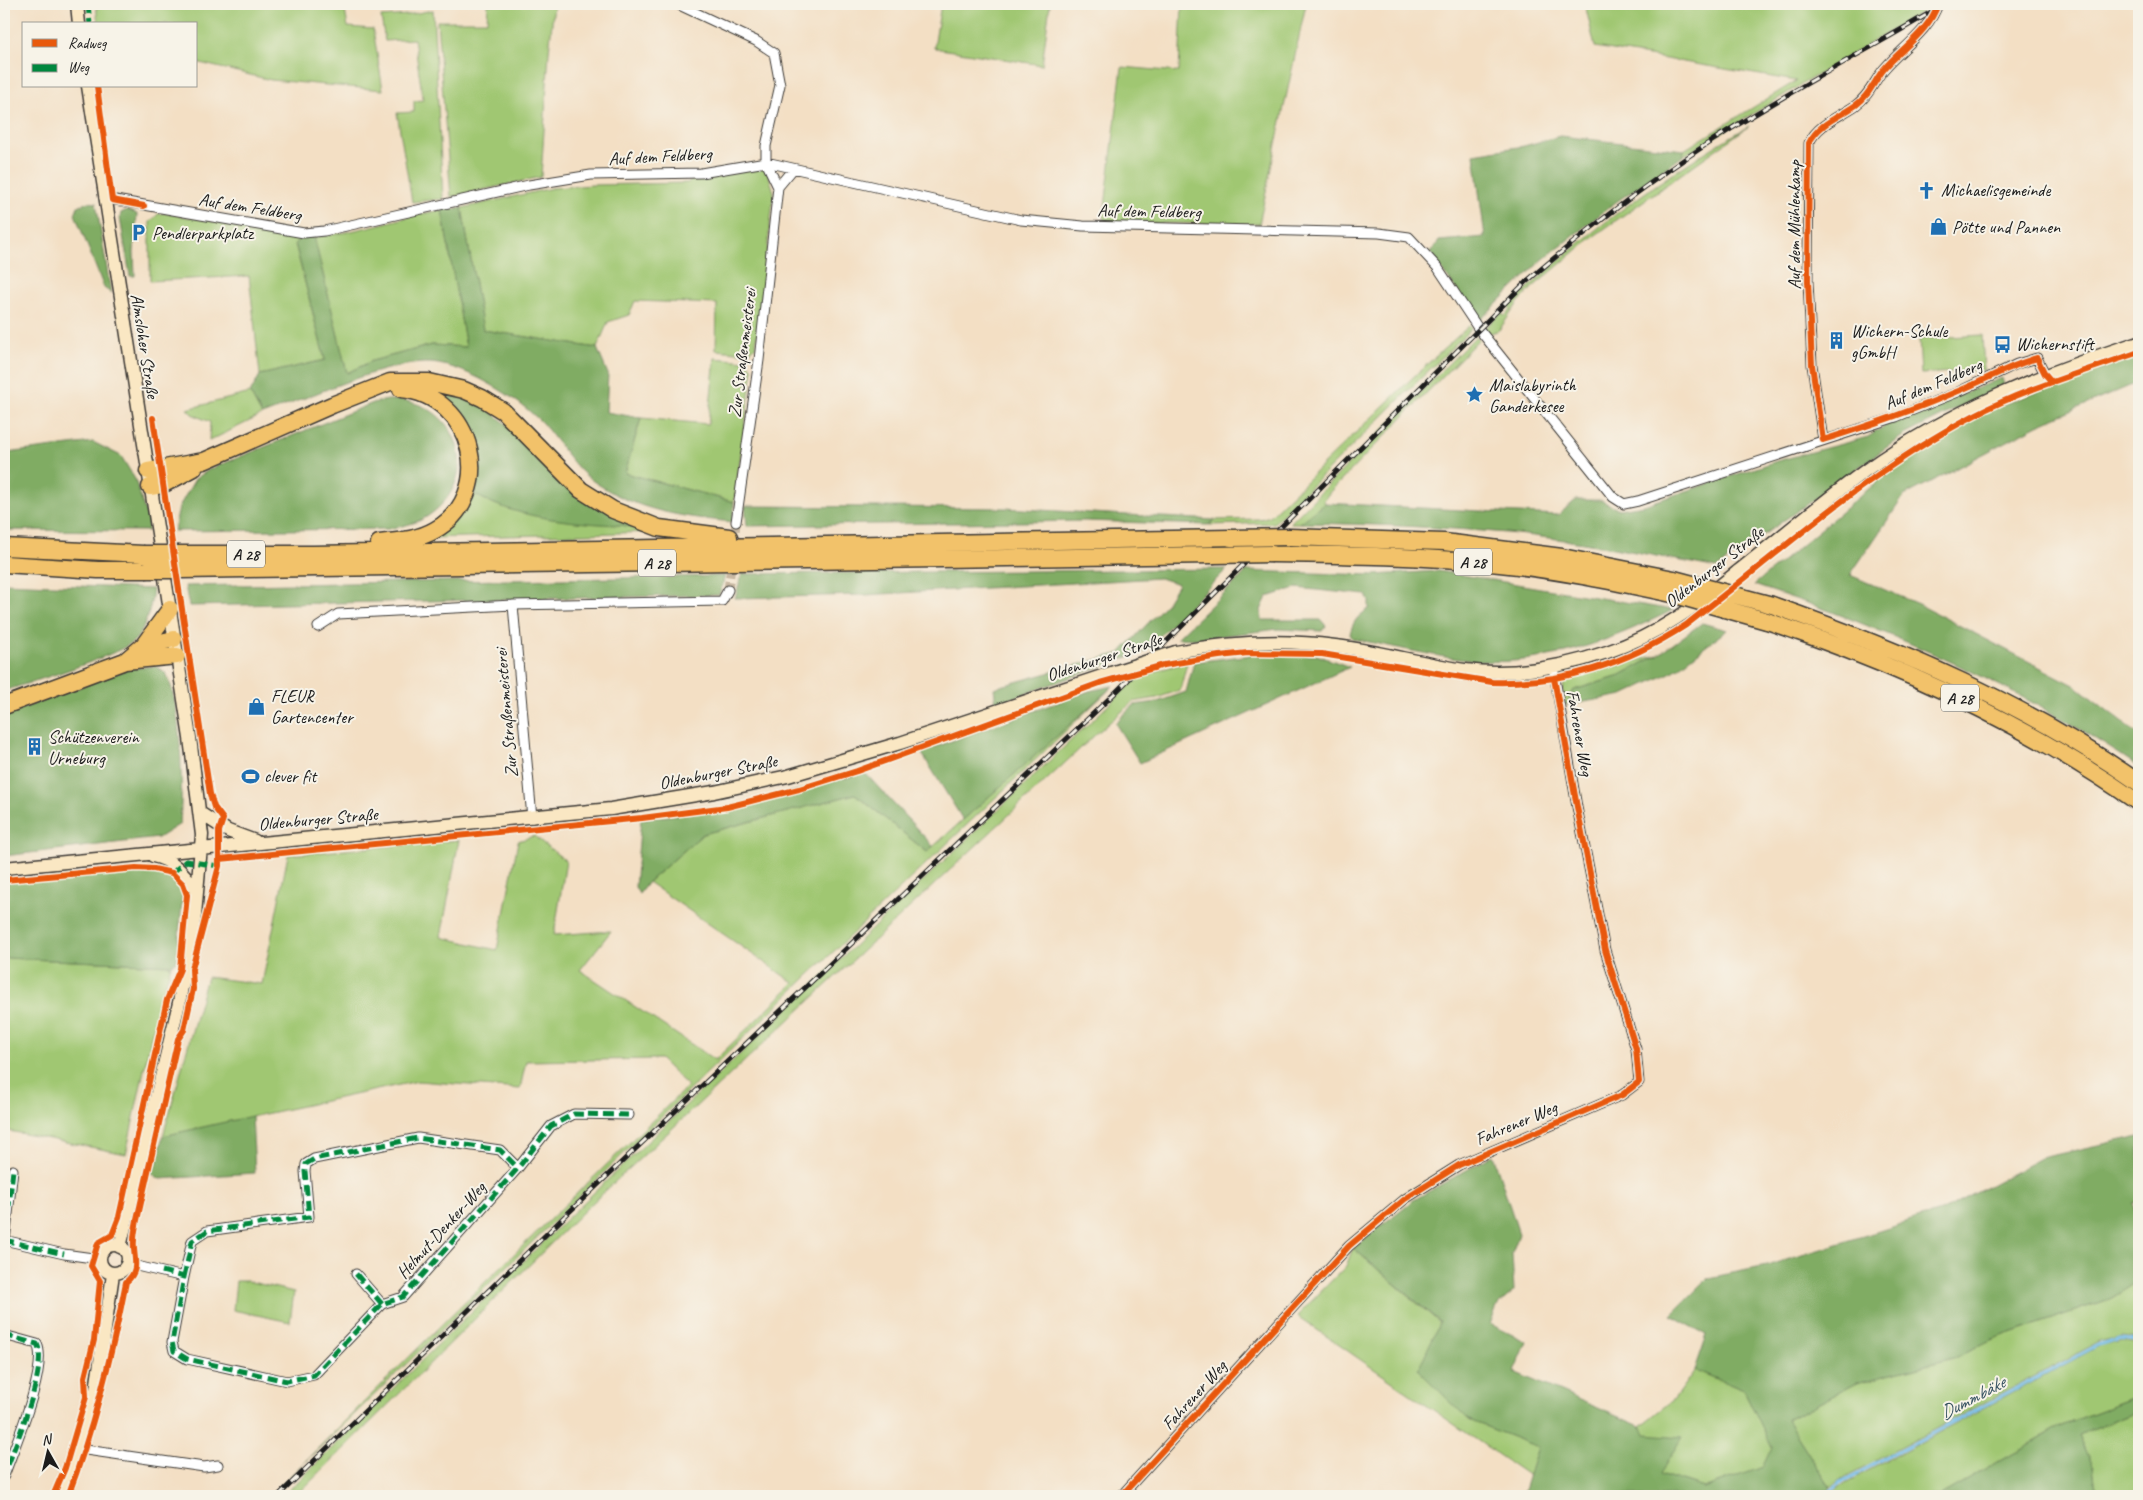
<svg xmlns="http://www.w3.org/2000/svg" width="2143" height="1500" font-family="Caveat,sans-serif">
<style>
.green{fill:#a0c772;stroke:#5e7247}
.forest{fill:#80ac64;stroke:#4e6440}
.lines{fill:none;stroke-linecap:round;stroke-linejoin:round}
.stream{stroke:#72beeb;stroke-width:3}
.street-tunnel{stroke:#c8b8a2;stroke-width:9;stroke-dasharray:9 4.5;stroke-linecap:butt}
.street-casing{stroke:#3c3935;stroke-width:11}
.secondary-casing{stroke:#3c3935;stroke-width:15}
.highway-casing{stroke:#3c3935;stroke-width:19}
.street{stroke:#fff;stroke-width:9}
.secondary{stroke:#fae7c3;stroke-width:12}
.highway{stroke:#f2c26a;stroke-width:16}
.rail-casing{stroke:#1c1c1c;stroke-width:5}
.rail{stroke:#f7f3e8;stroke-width:3;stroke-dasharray:9;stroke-linecap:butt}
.secondary-bridge-casing{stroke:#3c3935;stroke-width:15;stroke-linecap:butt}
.highway-bridge-casing{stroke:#3c3935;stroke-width:19;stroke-linecap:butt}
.secondary-bridge{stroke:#fae7c3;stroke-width:12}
.highway-bridge{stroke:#f2c26a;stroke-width:16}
.quiet{stroke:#00873e;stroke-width:5;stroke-dasharray:10 5;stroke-linecap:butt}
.cycleway-casing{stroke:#f7f3e8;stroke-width:9}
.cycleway{stroke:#e8590c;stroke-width:6}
.labels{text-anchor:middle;stroke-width:4;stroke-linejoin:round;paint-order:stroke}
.shield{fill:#f7f3e8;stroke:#5e5c59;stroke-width:1}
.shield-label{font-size:16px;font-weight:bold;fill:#1c1c1c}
.street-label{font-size:18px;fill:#1c1c1c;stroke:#f7f3e8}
.poi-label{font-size:18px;fill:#1c1c1c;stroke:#f7f3e8;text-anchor:start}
.water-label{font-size:19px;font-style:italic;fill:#3a5564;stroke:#f7f3e8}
</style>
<rect width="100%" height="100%" fill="#f7f3e8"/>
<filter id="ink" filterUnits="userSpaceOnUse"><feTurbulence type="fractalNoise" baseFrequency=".02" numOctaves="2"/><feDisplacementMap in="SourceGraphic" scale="10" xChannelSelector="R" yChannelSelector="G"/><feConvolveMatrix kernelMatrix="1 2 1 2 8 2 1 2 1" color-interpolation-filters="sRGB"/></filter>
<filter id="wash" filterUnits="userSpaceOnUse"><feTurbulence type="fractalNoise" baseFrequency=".0096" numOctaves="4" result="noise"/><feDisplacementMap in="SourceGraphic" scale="20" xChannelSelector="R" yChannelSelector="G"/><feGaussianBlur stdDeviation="1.12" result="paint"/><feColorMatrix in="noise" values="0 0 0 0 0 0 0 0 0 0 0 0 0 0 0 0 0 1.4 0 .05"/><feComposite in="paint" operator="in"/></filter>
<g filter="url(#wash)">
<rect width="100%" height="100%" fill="#f3dfc4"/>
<path class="green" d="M96 4 344 5 348 27 373 29 383 90 271 80 196 62V24H98Z
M488 4H554L549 52 541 177 451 197 437 21H487Z
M941 4H1050L1042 65 934 48Z
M1182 4H1306L1259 224 1103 223 1122 67 1179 72Z
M1585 4H1935L1683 156 1684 150 1796 81 1595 47Z
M433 10 443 199 412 202 397 113 414 112V101L423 100 414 39 385 41 381 17 407 15Z
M1749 126 1590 239 1533 287 1518 303 1499 330 1489 334 1484 329 1501 313 1505 316 1511 310 1508 307C1580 237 1662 176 1749 126Z
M762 166 768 173 774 192 756 346 748 353 716 350 717 304 635 301 629 315 608 322 597 348 483 330 462 208 552 188 592 185 687 183 702 175 722 174Z
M442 210 466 347 432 345 372 361 347 373 314 237C357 233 399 217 442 210Z
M164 213 302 237 295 244 325 360 260 375 249 276 150 281V222L158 214Z
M1470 325 1472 328 1274 523 1209 525 1215 520 1260 519 1270 516 1411 379Z
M1982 335 1984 370 1921 374 1919 339Z
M1476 336 1479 339 1330 492 1324 500 1325 503 1299 523H1290Z
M715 358 746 361 753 369 734 502 625 473 641 418 708 424Z
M250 393 262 415 209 441 210 422 192 414 187 409Z
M474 494C530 526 596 516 656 532L430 538Z
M1658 655 1617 677 1574 690 1569 699 1568 705 1565 704 1563 690 1564 680Z
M1187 663 1180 690 1157 698 1133 702 1096 734 588 1207 296 1496H283L585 1201 1139 676C1155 672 1170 666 1187 663Z
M1113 686 768 1014 274 1492 447 1319 688 1086 660 1059 526 1061 520 1089 418 1081 163 1136 207 977 262 984 288 855 459 840 441 937 497 950 518 841 534 836 566 861 554 935 611 931 580 970 715 1060 794 983 648 882 703 834 855 794 927 852Z
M4 958 171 965 152 1033 126 1154 4 1130Z
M1353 1248 1440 1323 1469 1420 1538 1447 1529 1476 1297 1316 1346 1266Z
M236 1281H247L294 1292 290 1322 233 1310Z
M2139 1281V1338L2123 1336 2099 1342 1849 1475 1830 1487 1787 1420 1857 1383 1953 1358 1993 1339 2110 1299Z
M2122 1340 2139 1343V1396L2064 1424 1939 1496H1827L1845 1483 2101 1345Z
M1695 1370 1744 1390 1773 1447 1764 1466 1704 1488 1660 1474 1646 1434 1640 1426 1674 1399Z
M2139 1411V1496H2098L2094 1468 2079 1435Z"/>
<path class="forest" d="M1560 136 1684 150 1683 156 1616 202 1541 261 1479 321 1430 253 1439 241 1485 237 1474 154 1524 146Z
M88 202 96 203 111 293 104 288 75 214 78 206Z
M462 208 483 330 597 348 608 374 606 412 641 418 625 473 734 502 733 522C681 517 637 511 593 481 573 467 559 442 543 424 519 398 460 361 424 363 376 365 308 398 262 415L250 393 260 375 325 360 295 243 302 237H314L347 373 372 361 432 345 466 347 442 210Z
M127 210 137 214 134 252 135 276H130L120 218 121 213Z
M2139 355V382L2038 425 1904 496 1850 575 1918 604 2076 686 2139 735V767C2052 708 1956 661 1858 622 1824 608 1789 597 1754 585L1890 471 1977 414Z
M2002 378 2004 385 1904 435 1717 568C1647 554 1578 540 1507 533 1438 527 1368 524 1299 523L1325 503 1558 515 1576 500H1600L1619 509 1644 505 1777 461 1868 437 1889 423Z
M437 389 479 402 634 526C581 523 521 521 474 494 486 446 473 420 437 389Z
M388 400C458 397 486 477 428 516 416 524 402 526 388 529L174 531 179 507 195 479 210 469 373 403Z
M4 429 7 453 93 442 121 456 135 479 148 521V531L4 530Z
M745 506 1005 508 1215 520 1208 525 1086 521 747 526Z
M1227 569 1145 651 996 704 994 688 1120 653 1165 605 1178 584 1160 578 865 595 735 598 742 574Z
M1247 571 1374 575 1438 571 1673 610C1612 640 1547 666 1477 661 1438 658 1393 646 1353 639L1350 634C1353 621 1358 616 1369 609V601L1366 595 1296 588 1267 597 1261 610 1262 620H1321L1326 626 1322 631 1278 629 1195 639 1177 638Z
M725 576 719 595 189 606 185 586Z
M4 583 153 589C151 606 147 625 136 639 123 655 28 683 4 691Z
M1702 623 1727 630 1674 671 1623 695 1568 705 1569 699 1574 690 1617 677 1658 655Z
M1251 655H1317L1350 667 1140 763 1115 723 1134 705 1157 702 1186 692 1194 662Z
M155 666 166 673C182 705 183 788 180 824L158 838 4 856V715L128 669Z
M1113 686 963 820 921 752 1089 691Z
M865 773 933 846 927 852 855 794 703 834 648 882 639 894 635 887 641 819 726 809Z
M138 870 169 875 183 890 177 960 171 965 4 958V883Z
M252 1116 255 1173 160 1179 151 1173 157 1163 163 1136Z
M2139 1136V1201L2132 1203 2139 1222V1281L2110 1299 1993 1339 1953 1358 1857 1383 1787 1420 1830 1487 1819 1496H1522L1538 1447 1469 1420 1418 1370 1440 1322 1353 1248 1412 1201 1493 1155 1519 1234 1512 1253 1514 1291 1498 1305 1490 1324 1527 1342 1514 1372 1640 1426 1646 1434 1682 1437 1660 1474 1704 1488 1763 1466 1772 1447 1744 1390 1695 1370 1707 1335 1671 1315 1708 1278 1767 1266 1940 1212 2041 1158Z
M2139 1396V1411L2079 1435 2094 1468 2098 1496H1939L2064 1424Z"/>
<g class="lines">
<path class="stream" d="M1823 1496 1843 1481 2098 1345 2120 1338 2139 1340"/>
</g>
</g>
<g filter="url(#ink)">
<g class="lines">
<path class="street-tunnel" d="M734 544 736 522
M728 590 732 559"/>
<defs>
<path id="street" d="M677 4 756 41 774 53 780 85 766 146V162L778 187 759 360 736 522
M778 187 793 169
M104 198 304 233 324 231 529 185 591 175 701 173 766 162 1021 220 1083 226 1379 233 1409 237 1438 268 1478 328 1613 497 1624 504 1638 501 1896 417 1958 392 2017 364 2037 358 2045 374
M1823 440 1812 365 1808 281 1809 143C1818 124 1839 117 1856 105 1870 95 1874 81 1884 69 1903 47 1929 31 1938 4
M513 605 532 818
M318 627 338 614 513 605 722 601 728 590
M4 1240 64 1254 100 1259
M5 1241 13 1170
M128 1264 184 1277 172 1342 174 1351 187 1359 287 1381 314 1375 382 1304 403 1297 518 1168 551 1126 574 1114 629 1115
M356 1274 382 1304
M184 1277 192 1241 207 1231 309 1217 305 1171 306 1164 314 1159 418 1138 500 1150 518 1168
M4 1335 37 1344C49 1367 13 1450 4 1476
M79 1449 204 1467 218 1465
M1121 1496 1349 1246 1405 1199 1459 1165 1622 1095 1639 1082 1636 1049 1605 950 1577 807 1553 667"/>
<path id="secondary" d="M77 4 79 24
M88 86 190 738 202 835 195 915 179 1003 120 1247
M1176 652C1230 642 1281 639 1335 646 1379 651 1422 664 1465 670 1512 676 1563 667 1607 652 1661 634 1694 607 1737 572 1780 538 1822 502 1866 470 1950 410 2042 374 2139 342
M200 813 228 831 255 841
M153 856C174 860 184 874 197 890
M4 868 611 809 714 792 788 776 900 743 1108 674
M100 1259a14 14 0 1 1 28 0a14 14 0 1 1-28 0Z
M63 1496 96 1390 113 1274"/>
<path id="highway" d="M148 471 204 461 332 405 390 382H429L464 390 482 398 503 411 581 490 613 510 659 528 729 537
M150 487 162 485 194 468
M1289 537 1444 542 1562 557 1674 579
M379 543C397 541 418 540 435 530 497 495 475 396 401 389
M4 547 143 554
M179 554H313L1231 538
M1272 554C1348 555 1424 556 1500 564 1558 570 1615 582 1672 594
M4 564 98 570H146
M181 570 1213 555
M1772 605C1900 650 2027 704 2139 783
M1767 621C1899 665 2025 723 2139 803
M143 646 174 639
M125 661 143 646 170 609
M4 706 125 661 177 656"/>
</defs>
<use href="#street" class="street-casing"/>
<use href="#secondary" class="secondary-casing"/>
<use href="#highway" class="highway-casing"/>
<use href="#street" class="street"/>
<use href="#secondary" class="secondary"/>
<use href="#highway" class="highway"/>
<defs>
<path id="rail" d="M278 1496 565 1216 1116 692 1526 282C1584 232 1643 186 1707 144 1784 94 1866 51 1945 4"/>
</defs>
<use href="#rail" class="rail-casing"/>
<use href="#rail" class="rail"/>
<defs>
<path id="secondary-bridge" d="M1108 674 1176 652"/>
<path id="highway-bridge" d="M1231 538 1289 537
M143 554H179
M1213 555 1272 554
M146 570H181
M1674 579 1772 605
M1672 594 1767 621"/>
</defs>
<use href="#secondary-bridge" class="secondary-bridge-casing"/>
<use href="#highway-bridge" class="highway-bridge-casing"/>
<use href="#secondary-bridge" class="secondary-bridge"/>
<use href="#highway-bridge" class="highway-bridge"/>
<path class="quiet" d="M88 4 90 24
M172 873 186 861 219 866
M4 1240 64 1254
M5 1241 13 1170
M162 1271 184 1277 172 1342 174 1351 187 1359 287 1381 314 1375 382 1304 403 1297 518 1168 551 1126 574 1114 629 1115
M356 1274 382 1304
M184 1277 192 1241 207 1231 309 1217 305 1171 306 1164 314 1159 418 1138 500 1150 518 1168
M4 1335 37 1344C49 1367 13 1450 4 1476"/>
<defs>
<path id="cycleway" d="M1938 4C1929 31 1903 47 1884 69 1874 81 1870 95 1856 105 1839 117 1818 124 1809 143L1808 281 1812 365 1823 440C1868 426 1912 411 1956 392 1984 381 2008 366 2037 358L2045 374 2052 382
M97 86 112 200 144 206
M220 859 642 818 727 807 799 789 857 771 1100 683 1164 665 1219 656 1248 653 1322 654 1492 682C1564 684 1626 664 1686 625 1779 553 1868 471 1973 416 2026 388 2083 372 2139 352
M4 880 136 868 154 869 172 873 183 884 187 895 180 969 167 1000 119 1217 112 1235 98 1243 91 1266 100 1281 94 1340 85 1377 86 1397 65 1468 53 1496
M68 1496C94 1427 112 1355 126 1282 142 1269 132 1255 134 1240 134 1233 136 1226 137 1220L178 1039 184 1030 193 989 192 969 219 866V831L223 819 214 807 210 794 153 418
M1121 1496 1349 1246 1405 1199 1459 1165 1622 1095 1639 1082 1636 1049 1605 950 1577 807 1554 678"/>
</defs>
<use href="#cycleway" class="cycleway-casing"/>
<use href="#cycleway" class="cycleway"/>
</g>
</g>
<defs>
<symbol id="church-bare" viewBox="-9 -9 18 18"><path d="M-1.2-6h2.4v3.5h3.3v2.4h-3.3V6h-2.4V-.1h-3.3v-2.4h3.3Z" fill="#1f6fb2" stroke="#f7f3e8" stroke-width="2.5" paint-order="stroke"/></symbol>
<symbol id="shop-bare" viewBox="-9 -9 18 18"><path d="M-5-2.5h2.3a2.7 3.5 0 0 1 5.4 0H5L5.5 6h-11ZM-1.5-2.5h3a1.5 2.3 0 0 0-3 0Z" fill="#1f6fb2" stroke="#f7f3e8" stroke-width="2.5" paint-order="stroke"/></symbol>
<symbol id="parking-bare" viewBox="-9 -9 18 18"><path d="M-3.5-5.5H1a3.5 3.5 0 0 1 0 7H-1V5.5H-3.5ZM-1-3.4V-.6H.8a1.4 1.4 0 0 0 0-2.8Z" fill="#1f6fb2" stroke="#f7f3e8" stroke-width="2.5" paint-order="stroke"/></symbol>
<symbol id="building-bare" viewBox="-9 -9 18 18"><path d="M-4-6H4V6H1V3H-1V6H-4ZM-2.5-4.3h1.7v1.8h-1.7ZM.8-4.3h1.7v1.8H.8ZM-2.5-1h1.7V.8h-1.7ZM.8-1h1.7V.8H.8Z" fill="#1f6fb2" stroke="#f7f3e8" stroke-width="2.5" paint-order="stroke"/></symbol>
<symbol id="bus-bare" viewBox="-9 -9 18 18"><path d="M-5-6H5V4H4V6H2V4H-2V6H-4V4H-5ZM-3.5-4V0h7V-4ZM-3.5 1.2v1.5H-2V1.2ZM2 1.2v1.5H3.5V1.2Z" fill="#1f6fb2" stroke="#f7f3e8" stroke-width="2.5" paint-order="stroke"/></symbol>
<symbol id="sight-bare" viewBox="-9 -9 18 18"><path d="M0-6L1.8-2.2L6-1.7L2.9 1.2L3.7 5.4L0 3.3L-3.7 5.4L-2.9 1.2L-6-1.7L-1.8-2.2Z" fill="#1f6fb2" stroke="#f7f3e8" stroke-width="2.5" paint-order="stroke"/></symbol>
<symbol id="stadium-bare" viewBox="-9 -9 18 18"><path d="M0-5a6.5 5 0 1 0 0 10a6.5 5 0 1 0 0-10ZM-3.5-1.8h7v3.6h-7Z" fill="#1f6fb2" stroke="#f7f3e8" stroke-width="2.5" paint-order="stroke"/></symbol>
</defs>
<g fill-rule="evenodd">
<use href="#church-bare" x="1914" y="178" width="25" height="25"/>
<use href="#shop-bare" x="1926" y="214" width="25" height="25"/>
<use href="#parking-bare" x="126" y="220" width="25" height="25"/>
<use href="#building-bare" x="1824" y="328" width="25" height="25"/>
<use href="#bus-bare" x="1990" y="332" width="25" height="25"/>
<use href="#sight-bare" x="1462" y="382" width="25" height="25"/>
<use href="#shop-bare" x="244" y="694" width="25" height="25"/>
<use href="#building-bare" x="22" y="734" width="25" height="25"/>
<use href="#stadium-bare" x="238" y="764" width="25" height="25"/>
</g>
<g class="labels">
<g class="shield">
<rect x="227" y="540.5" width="38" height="27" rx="4"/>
<rect x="1454" y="548.5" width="38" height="27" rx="4"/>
<rect x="638" y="549.5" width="38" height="27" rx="4"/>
<rect x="1941" y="684.5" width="38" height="27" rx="4"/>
</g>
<g class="shield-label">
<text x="246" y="560">A 28</text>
<text x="1473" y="568">A 28</text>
<text x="657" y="569">A 28</text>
<text x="1960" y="704">A 28</text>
</g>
<g class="street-label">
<text transform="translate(660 156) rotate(-3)" y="6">Auf dem Feldberg</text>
<text transform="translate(250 207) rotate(9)" y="6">Auf dem Feldberg</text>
<text transform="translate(1149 211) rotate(1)" y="6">Auf dem Feldberg</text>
<text transform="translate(1794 225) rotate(-90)" y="6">Auf dem Mühlenkamp</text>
<text transform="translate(145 346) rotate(81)" y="6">Almsloher Straße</text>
<text transform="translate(742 353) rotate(-83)" y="6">Zur Straßenmeisterei</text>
<text transform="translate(1933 384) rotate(-23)" y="6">Auf dem Feldberg</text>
<text transform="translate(1714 567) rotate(-38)" y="6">Oldenburger Straße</text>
<text transform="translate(1104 657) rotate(-18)" y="6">Oldenburger Straße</text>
<text transform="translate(506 713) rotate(-95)" y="6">Zur Straßenmeisterei</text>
<text transform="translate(1580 733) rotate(80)" y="6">Fahrener Weg</text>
<text transform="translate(718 772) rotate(-11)" y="6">Oldenburger Straße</text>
<text transform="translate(318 819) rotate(-5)" y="6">Oldenburger Straße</text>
<text transform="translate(1516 1123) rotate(-23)" y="6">Fahrener Weg</text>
<text transform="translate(441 1230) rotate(-48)" y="6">Helmut-Denker-Weg</text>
<text transform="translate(1194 1395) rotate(-48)" y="6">Fahrener Weg</text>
</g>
<g class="poi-label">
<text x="1941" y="196">Michaelisgemeinde</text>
<text x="1952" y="233">Pötte und Pannen</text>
<text x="152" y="239">Pendlerparkplatz</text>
<text x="1851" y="337">Wichern-Schule<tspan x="1851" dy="21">gGmbH</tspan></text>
<text x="2016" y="350">Wichernstift</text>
<text x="1489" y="391">Maislabyrinth<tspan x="1489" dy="21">Ganderkesee</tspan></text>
<text x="271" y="702">FLEUR<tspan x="271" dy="21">Gartencenter</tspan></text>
<text x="48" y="743">Schützenverein<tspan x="48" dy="21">Urneburg</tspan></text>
<text x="264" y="782">clever fit</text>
</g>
<g class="water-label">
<text transform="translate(1972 1397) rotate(-28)" y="7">Dummbäke</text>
</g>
</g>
<rect width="2143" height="1500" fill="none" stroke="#f7f3e8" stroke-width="20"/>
<rect x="22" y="22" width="175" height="65" fill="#f7f3e8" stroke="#9f9d96"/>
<rect x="32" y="39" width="25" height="8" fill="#e8590c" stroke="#9f9d96"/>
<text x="68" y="48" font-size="15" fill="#1c1c1c">Radweg</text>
<rect x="32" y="64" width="25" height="8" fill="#00873e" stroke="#9f9d96"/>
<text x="68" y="72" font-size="15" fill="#1c1c1c">Weg</text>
<g transform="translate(48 1452) rotate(352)" stroke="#f7f3e8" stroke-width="4" paint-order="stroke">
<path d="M0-4L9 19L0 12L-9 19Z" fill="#1c1c1c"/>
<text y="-8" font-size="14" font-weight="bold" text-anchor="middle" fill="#1c1c1c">N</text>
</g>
</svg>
